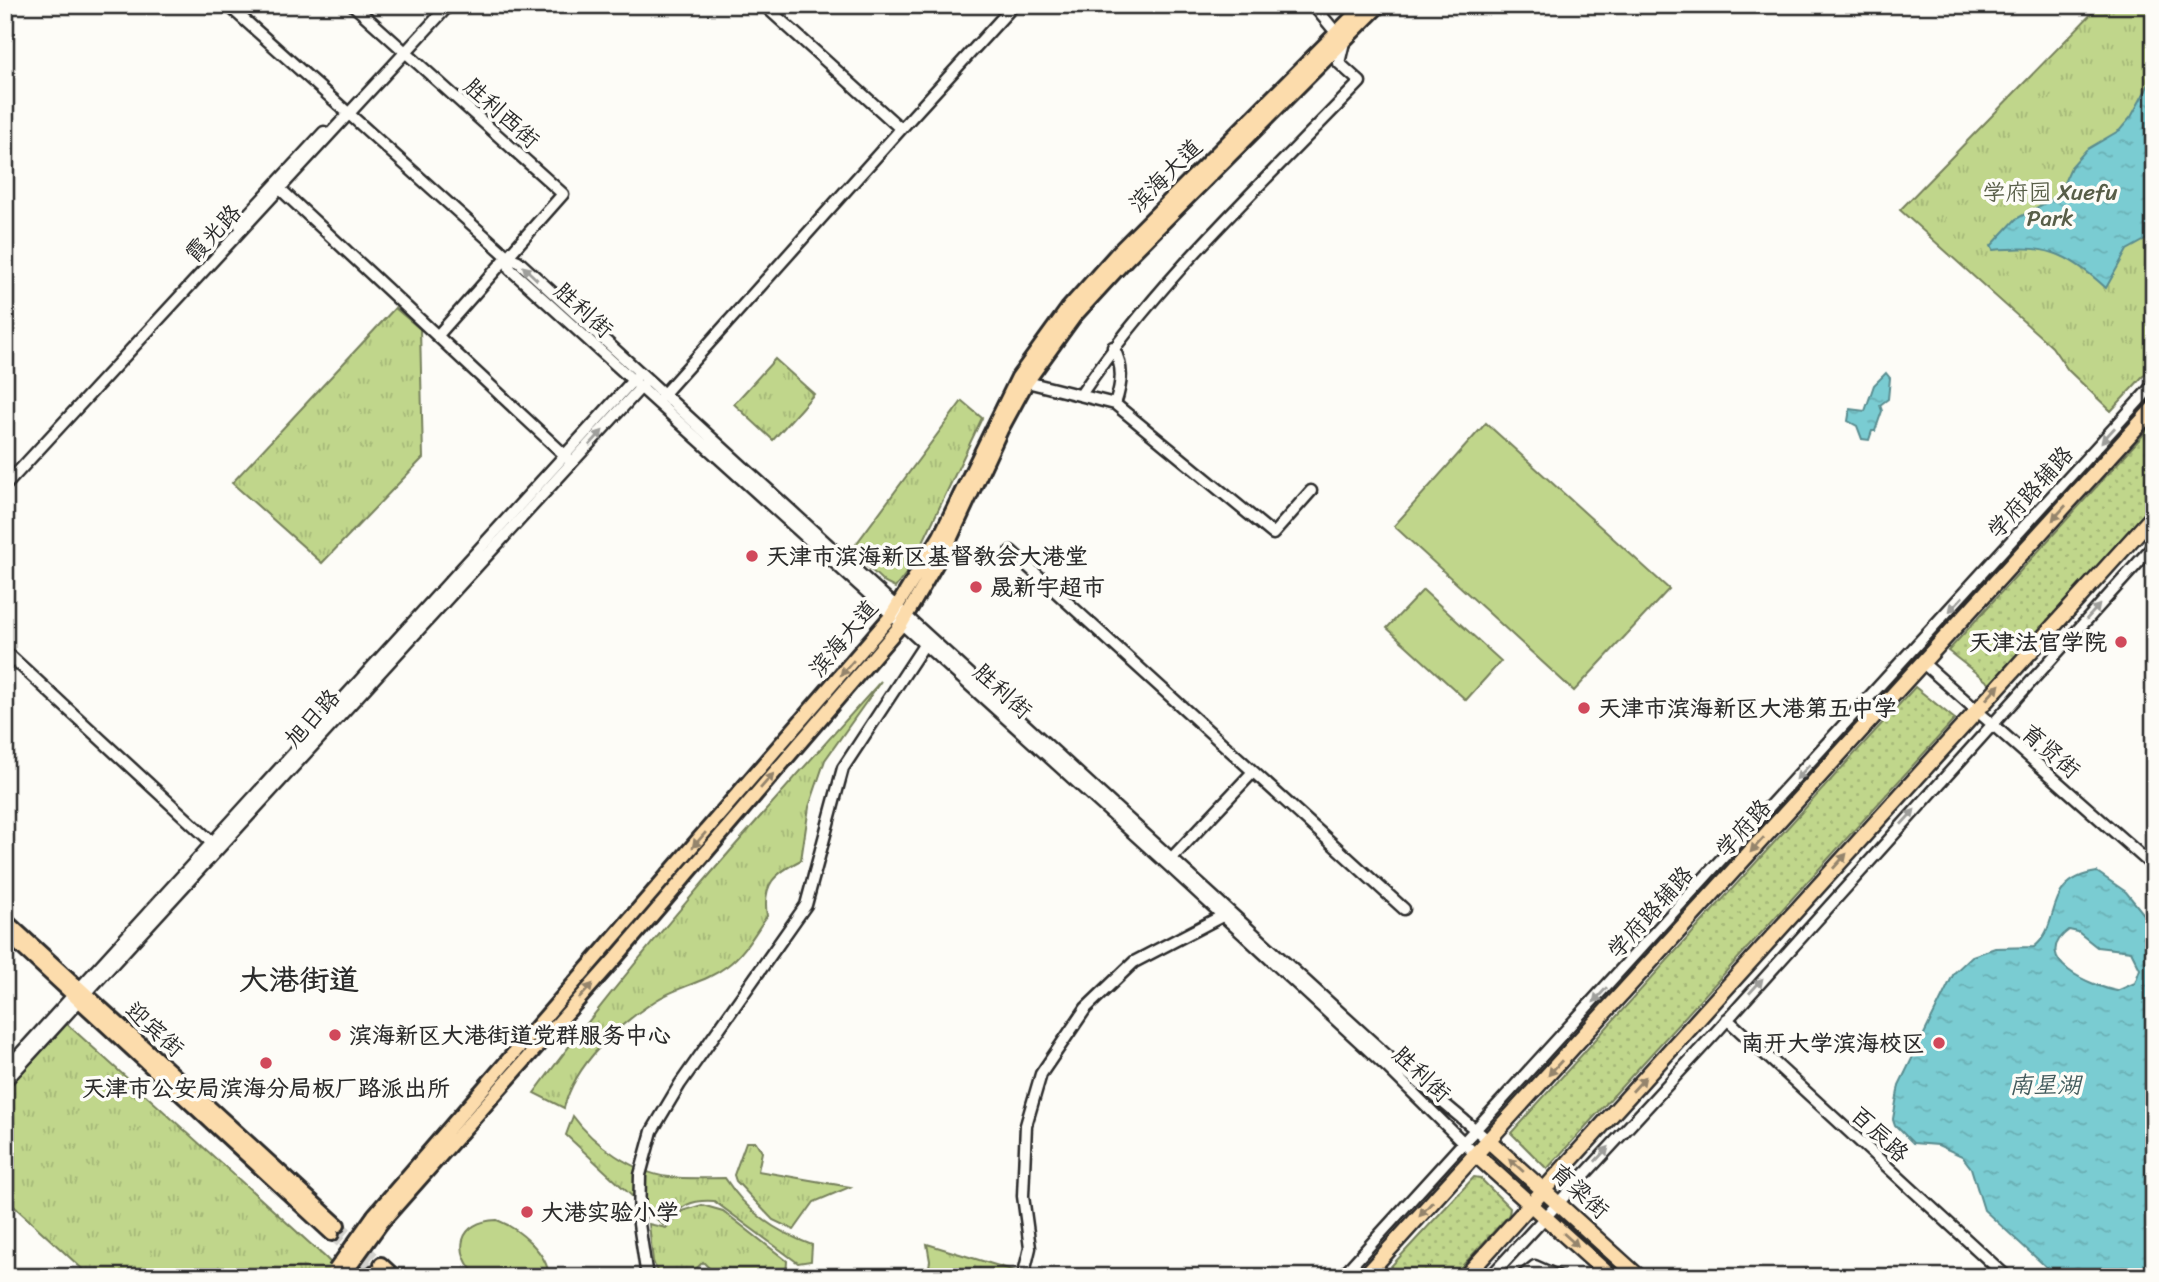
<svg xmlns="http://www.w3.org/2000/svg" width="2159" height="1282" font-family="Sriracha,'LXGW WenKai TC',sans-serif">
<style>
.grass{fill:url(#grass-dots);stroke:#76805b;stroke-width:2}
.park{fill:url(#park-tufts);stroke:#76805b;stroke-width:2}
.garden{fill:#c0d68b;stroke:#76805b;stroke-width:2}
.water{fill:url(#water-ripples);stroke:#5a8c8f;stroke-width:2;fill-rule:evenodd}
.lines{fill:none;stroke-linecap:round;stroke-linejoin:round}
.major-tunnel{stroke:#d3d2ce;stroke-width:12;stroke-dasharray:12 6;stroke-linecap:butt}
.minor-casing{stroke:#2b2b2b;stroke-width:15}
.major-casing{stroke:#2b2b2b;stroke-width:18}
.highway-casing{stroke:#2b2b2b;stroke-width:19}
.minor{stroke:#fdfcf7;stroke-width:10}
.major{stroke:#fcdcac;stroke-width:12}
.highway{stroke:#fcdcac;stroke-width:14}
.major-bridge-casing{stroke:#2b2b2b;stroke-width:18;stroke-linecap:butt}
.major-bridge{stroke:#fcdcac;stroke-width:12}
.oneway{fill:#9e9e9b}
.oneway2{fill:#94846c}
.poi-dot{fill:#d1495b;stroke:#fdfcf7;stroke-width:2.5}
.labels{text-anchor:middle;stroke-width:7;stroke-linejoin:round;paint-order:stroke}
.street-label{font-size:23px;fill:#2b2b2b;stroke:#fdfcf7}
.park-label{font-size:23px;fill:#585e48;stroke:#fdfcf7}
.poi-label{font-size:23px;font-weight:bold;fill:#2b2b2b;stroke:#fdfcf7;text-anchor:start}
.water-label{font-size:24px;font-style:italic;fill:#435b5d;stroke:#fdfcf7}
.district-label{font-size:30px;font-weight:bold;fill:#2b2b2b;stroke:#fdfcf7}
</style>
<defs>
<pattern id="grass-dots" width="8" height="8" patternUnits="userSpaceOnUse" patternTransform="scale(1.75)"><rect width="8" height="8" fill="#c0d68b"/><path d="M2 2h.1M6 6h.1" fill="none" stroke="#a5b878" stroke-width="1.8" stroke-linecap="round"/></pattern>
<pattern id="park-tufts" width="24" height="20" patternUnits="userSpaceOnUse" patternTransform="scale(1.75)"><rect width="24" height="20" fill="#c0d68b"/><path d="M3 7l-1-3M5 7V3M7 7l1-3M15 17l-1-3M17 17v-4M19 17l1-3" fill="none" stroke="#a5b878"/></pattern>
<pattern id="water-ripples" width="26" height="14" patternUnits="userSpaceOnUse" patternTransform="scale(1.75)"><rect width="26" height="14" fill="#7accd2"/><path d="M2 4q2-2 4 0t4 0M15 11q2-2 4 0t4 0" fill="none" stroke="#6aafb4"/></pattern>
</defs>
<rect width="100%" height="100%" fill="#fdfcf7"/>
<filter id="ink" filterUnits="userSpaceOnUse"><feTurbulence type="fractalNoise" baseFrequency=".0143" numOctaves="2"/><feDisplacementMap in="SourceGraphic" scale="14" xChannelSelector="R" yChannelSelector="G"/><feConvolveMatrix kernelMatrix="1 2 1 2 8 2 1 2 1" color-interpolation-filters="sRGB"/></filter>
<g filter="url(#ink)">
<path class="grass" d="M2154 423V504L1990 684 1948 651Z
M1915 687 1955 719 1547 1169 1511 1133Z
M1474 1177 1480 1178 1510 1208 1509 1215 1452 1277H1381Z"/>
<path class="park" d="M2100 5H2154V364L2111 411 2068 370 2052 347 1900 210Z
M395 308 420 329 423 458 322 563 232 483Z
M775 359 814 394 773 440 734 404Z
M962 401 982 418 911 567 895 588 885 583 851 551Z
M881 681 825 760 809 807 801 860C774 874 762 884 767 916 755 933 744 954 727 966 705 983 678 986 655 1001 618 1025 575 1064 564 1108L534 1093C641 948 761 815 881 681Z
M67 1024 326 1258 344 1277H91L5 1198V1091Z
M573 1116C593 1144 634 1173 669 1177 687 1179 706 1178 725 1178 747 1212 774 1231 812 1245L811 1261 798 1263 714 1201C687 1199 681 1208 663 1225L566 1135Z
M746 1142H756L762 1152 758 1171 850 1187 814 1202 794 1230 773 1220 736 1181 734 1175Z
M702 1205 723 1211 787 1261 786 1277H718L703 1262 688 1277H659L653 1261 649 1224 666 1228 682 1211Z
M927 1244 1015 1271 1013 1277H927L930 1261Z"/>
<path class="garden" d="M1486 423 1669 589 1574 691 1394 526Z
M1423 590 1501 661 1466 700 1387 628Z
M497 1220C518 1228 548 1253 549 1277H478C452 1252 458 1221 497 1220Z"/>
<path class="water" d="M2154 75V235L2127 250 2106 288C2066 251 2046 245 1993 250L1991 246 2016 219 2058 196 2071 167 2086 150 2120 130 2131 117Z
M1886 373 1890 378 1888 399 1880 405 1882 411 1875 431H1872L1869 440 1862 439 1857 426 1848 421 1850 409 1865 411 1874 385Z
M2097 872 2126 892 2151 923 2154 1277H2057L1984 1210 1971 1168 1962 1156 1938 1145 1913 1143 1895 1125 1893 1119 1899 1085 1954 973 1972 956 1995 948 2034 947C2063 925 2041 880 2097 872ZM2069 930 2078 932 2097 947 2131 951 2140 969 2135 983 2117 991C2094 987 2027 960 2069 930Z"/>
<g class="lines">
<path class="major-tunnel" d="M338 1225 381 1264
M332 1234 374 1272"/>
<defs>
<path id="minor" d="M228 5 508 257 518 261 1393 1061 1489 1141
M353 5 563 194 439 334
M764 5 901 129 1014 5
M277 186 570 460
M239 224 324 132
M508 257 510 269 1167 864 1387 1067 1476 1155
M1113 347C1124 367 1122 383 1115 404
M1027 382 1115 404 1273 534 1311 491
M1082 393C1160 278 1264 182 1360 82L1339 63 1344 42 1313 5
M661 397 901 129
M5 486 449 5
M1011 551 1404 909
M5 651 215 845
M1923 663 2154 867
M1168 862 1252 773
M1727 1019 2007 1277
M5 1070 636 377
M5 1082 643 385
M647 1277 639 1224 640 1175 652 1131 680 1084 806 905 843 768 924 645
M1023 1277 1030 1248 1023 1196 1026 1125 1041 1074 1086 1008 1134 962 1226 914
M1341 1277 2154 384
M1490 1277 1718 1030 2154 545
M1521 1277 1535 1266 1560 1277"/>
<path id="major" d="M5 920 338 1225
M5 932 332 1234
M374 1215 891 616 940 536 1018 377 1068 308 1119 251 1364 5
M382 1222 614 960 901 625 948 544 1001 430 1027 382 1074 317 1127 259 1380 5
M381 1264 395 1277
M374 1272 380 1277"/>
<path id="highway" d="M1489 1141 1639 1277
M1476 1155 1611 1277
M1364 1277 2154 408
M1465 1277 2154 515"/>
</defs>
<use href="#minor" class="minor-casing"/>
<use href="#major" class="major-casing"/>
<use href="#highway" class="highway-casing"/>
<use href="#minor" class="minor"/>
<use href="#major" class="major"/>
<use href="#highway" class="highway"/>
<defs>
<path id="major-bridge" d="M335 1270 374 1215
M343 1276 382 1222"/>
</defs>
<use href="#major-bridge" class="major-bridge-casing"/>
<use href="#major-bridge" class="major-bridge"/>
</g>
<defs><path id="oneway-solid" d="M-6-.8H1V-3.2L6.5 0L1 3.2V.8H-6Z" transform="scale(1.75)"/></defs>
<g class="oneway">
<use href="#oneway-solid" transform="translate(530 273) rotate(-137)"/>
<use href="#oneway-solid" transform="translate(2108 435) rotate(132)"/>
<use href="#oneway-solid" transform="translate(596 438) rotate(-48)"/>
<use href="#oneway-solid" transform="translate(1956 604) rotate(132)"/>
<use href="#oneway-solid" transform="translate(2093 612) rotate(-48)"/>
<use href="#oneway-solid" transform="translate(1803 772) rotate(132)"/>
<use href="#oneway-solid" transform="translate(1908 817) rotate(-48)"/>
<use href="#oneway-solid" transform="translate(1756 986) rotate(-48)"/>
<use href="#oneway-solid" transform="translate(1600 995) rotate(132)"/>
<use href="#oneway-solid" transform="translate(1602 1154) rotate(-47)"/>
</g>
<g class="oneway2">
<use href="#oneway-solid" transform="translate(2059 513) rotate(132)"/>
<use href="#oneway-solid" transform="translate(847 668) rotate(131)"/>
<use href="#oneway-solid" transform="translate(1993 692) rotate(-48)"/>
<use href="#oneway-solid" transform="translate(767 781) rotate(-49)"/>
<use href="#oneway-solid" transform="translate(699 840) rotate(131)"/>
<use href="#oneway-solid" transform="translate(1757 845) rotate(132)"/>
<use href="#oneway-solid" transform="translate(1840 861) rotate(-48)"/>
<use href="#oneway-solid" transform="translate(586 991) rotate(-48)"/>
<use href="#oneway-solid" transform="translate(1555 1068) rotate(132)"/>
<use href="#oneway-solid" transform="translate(1639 1084) rotate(-48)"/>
<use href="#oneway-solid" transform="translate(1516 1165) rotate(-138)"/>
<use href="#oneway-solid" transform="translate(1426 1209) rotate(132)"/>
<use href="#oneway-solid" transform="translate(1571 1240) rotate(42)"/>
</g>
</g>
<g class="poi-dot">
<circle cx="752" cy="556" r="7"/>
<circle cx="976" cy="587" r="7"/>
<circle cx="2121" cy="642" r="7"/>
<circle cx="1584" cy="708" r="7"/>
<circle cx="335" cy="1035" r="7"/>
<circle cx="1939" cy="1043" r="7"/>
<circle cx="266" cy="1063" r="7"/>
<circle cx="527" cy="1212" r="7"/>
</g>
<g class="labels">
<g class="street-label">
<text transform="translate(502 113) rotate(42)" y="8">胜利西街</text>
<text transform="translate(1165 175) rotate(-45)" y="8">滨海大道</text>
<text transform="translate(213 233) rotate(-47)" y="8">霞光路</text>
<text transform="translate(584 310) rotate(42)" y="8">胜利街</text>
<text transform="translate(2030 492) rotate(-48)" y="8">学府路辅路</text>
<text transform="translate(843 638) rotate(-50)" y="8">滨海大道</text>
<text transform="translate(1003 691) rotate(42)" y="8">胜利街</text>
<text transform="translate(312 718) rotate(-48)" y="8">旭日路</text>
<text transform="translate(2051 751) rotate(41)" y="8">育贤街</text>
<text transform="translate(1743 828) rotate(-48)" y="8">学府路</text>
<text transform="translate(1650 912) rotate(-48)" y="8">学府路辅路</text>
<text transform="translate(155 1029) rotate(42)" y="8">迎宾街</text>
<text transform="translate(1422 1074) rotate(43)" y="8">胜利街</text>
<text transform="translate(1880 1134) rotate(43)" y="8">百辰路</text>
<text transform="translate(1580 1191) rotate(42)" y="8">育梁街</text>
</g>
<g class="park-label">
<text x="2050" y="200">学府园 Xuefu<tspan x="2050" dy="26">Park</tspan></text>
</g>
<g class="poi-label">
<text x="766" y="564">天津市滨海新区基督教会大港堂</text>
<text x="990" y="595">晟新宇超市</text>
<text x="2107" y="650" text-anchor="end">天津法官学院</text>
<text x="1598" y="716">天津市滨海新区大港第五中学</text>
<text x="349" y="1043">滨海新区大港街道党群服务中心</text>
<text x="1925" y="1051" text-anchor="end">南开大学滨海校区</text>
<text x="266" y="1096" text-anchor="middle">天津市公安局滨海分局板厂路派出所</text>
<text x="541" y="1220">大港实验小学</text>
</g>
<g class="water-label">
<text x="2045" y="1093">南星湖</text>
</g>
<g class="district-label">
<text x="299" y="990">大港街道</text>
</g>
</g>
<rect width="2159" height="1282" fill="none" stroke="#fdfcf7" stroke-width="28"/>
<rect x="14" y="14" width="2131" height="1254" fill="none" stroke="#2b2b2b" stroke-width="2.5" filter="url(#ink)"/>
</svg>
